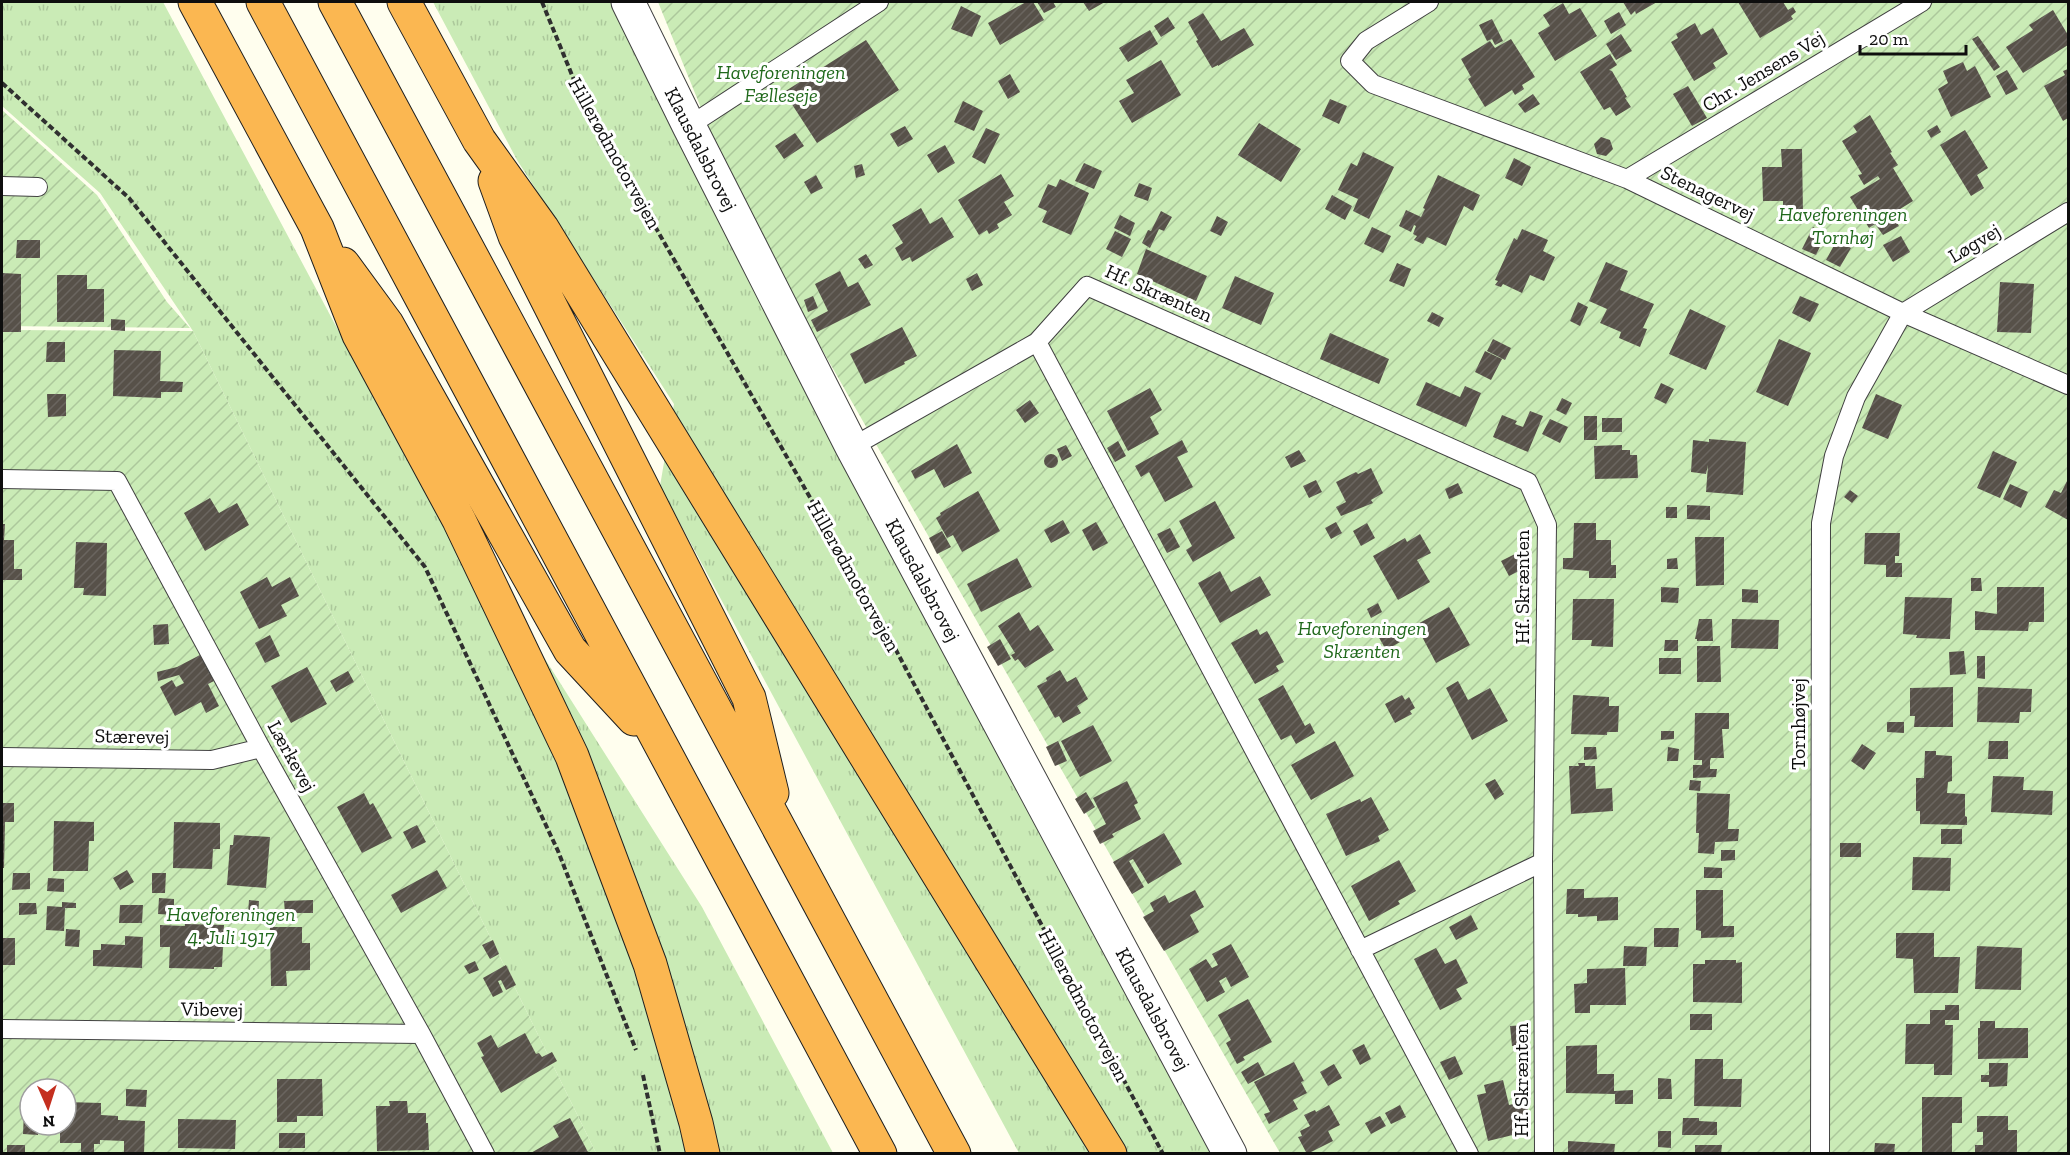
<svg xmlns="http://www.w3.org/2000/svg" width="2070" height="1155" font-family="'Zilla Slab',serif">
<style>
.grass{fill:url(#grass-tufts)}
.garden{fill:url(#garden-furrows);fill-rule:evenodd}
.building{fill:url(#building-hatch)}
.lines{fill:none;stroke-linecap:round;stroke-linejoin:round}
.service-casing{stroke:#414141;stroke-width:20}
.minor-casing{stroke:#414141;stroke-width:35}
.motorway-casing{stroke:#1f1f1f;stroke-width:35}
.path{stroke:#303030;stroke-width:4;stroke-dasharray:6 3;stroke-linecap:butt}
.service{stroke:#fff;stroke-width:18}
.minor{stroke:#fff;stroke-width:33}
.motorway{stroke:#fbb751;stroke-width:33}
.labels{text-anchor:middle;stroke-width:6;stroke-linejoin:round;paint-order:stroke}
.street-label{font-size:20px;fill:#0e0e0e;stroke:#fff}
.park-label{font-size:20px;font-style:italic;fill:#20691b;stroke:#fff}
</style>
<defs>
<pattern id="grass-tufts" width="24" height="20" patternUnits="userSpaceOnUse" patternTransform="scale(1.5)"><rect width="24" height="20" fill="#caebb6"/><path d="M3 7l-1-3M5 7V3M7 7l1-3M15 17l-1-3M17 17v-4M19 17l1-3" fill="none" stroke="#acc89b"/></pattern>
<pattern id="garden-furrows" width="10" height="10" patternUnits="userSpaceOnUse" patternTransform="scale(1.5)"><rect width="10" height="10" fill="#caebb6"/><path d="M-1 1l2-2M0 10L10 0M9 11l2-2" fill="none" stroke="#acc89b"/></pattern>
<pattern id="building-hatch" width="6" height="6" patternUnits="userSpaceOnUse" patternTransform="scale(1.5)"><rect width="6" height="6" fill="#575149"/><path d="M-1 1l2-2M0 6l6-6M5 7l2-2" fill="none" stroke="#6a655f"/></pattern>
</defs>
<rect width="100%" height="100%" fill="#fffeee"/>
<path class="grass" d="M2 2H163L345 343 702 907 833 1153H596L193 331 100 193 2 106Z
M433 2H610L847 457 1218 1153H1019L660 486 674 404 517 160Z"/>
<path class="garden" d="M658 2H2068V1153H1280L742 209Z
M2 110 97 195 167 302 190 328 2 326Z
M2 330 193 331 596 1153 2 1154ZM30 1089H66V1125H30Z"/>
<path class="building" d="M1026 2H1033L1044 20 1000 45 988 23Z
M1037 2H1053L1056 7 1044 13Z
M1083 2H1105L1089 11Z
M1623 2H1657L1636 14 1635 11 1631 15Z
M1738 2H1783L1788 10 1793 7 1796 12 1791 16 1793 19 1760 38Z
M1563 3 1569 14 1580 8 1597 36 1555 61 1538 33 1550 26 1543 15Z
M961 6 981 16 972 37 951 29Z
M2053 10 2068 35V45L2023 73 2006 47 2033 30 2029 25Z
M1619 12 1626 25 1611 34 1604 21Z
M1203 13 1221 41 1244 28 1254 45 1218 66V65L1212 68 1196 41 1198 40 1188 22Z
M1168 17 1175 28 1161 37 1154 26Z
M1492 19 1503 41 1495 45 1492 39 1487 41 1479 25Z
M1695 23 1701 35 1713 28 1728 54 1713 63 1716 68 1694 81 1671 42 1678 38 1676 34Z
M1150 30 1158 44 1128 62 1119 48Z
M1621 34 1632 51 1616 60 1606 44Z
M1978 36 2000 67 1994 71 1972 39Z
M1511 39 1535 77 1522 85 1524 89 1515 95 1512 90 1485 107 1468 79 1471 77 1461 59 1490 41 1495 48Z
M866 40 899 90 817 143 784 92Z
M1610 54 1617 65 1609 70 1612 71 1627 97 1625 98 1631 107 1616 116 1610 107 1604 110 1580 72Z
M1161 60 1181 95 1132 123 1119 101 1134 93 1126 80Z
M1963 62 1967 71 1975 66 1991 97 1951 117 1938 89 1948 83 1943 71Z
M2068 69V118L2063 121 2044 86 2065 75 2063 71Z
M2007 70 2018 89 2006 95 1996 76Z
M1010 74 1020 92 1008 99 998 81Z
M1688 86 1707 118 1692 126 1673 94Z
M1533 94 1540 104 1525 113 1518 104Z
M1330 99 1347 106 1339 124 1322 116Z
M963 101 983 111 974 131 954 122Z
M1870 115 1892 152 1890 153 1898 165 1893 168 1913 201 1892 214 1899 226 1883 235 1875 224 1869 228 1850 197 1880 179 1878 176 1864 185 1858 175 1862 174 1842 141 1857 132 1853 126Z
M1259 123 1301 149 1281 182 1238 155Z
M1937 125 1941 132 1931 138 1927 131Z
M905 126 913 139 898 147 890 134Z
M986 128 1000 134 985 164 972 157Z
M1965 130 1988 168 1977 175 1984 188 1971 196 1940 145Z
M795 133 804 146 784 159 775 146Z
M1601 137 1610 140 1613 149 1606 156 1597 154 1594 144Z
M945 145 955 163 938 173 927 155Z
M1781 149H1802L1803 214H1783V201H1763L1762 167H1782Z
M1363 152 1394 167 1369 219 1353 211 1358 199 1338 190 1351 163 1357 166Z
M1514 158 1531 167 1522 186 1505 178Z
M1084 163 1102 171 1094 189 1075 181Z
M862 164 865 175 856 178 854 166Z
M1001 174 1014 196 1004 202 1012 215 997 224 999 228 989 234 987 230 979 235 958 200Z
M816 175 823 188 811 194 804 182Z
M1438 175 1480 195 1473 211 1464 206 1446 246 1427 237 1423 244 1414 240 1417 236 1413 234 1416 226 1414 225 1411 232 1399 226 1406 210 1421 217 1425 209 1423 208Z
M1060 179 1089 193 1071 235 1042 222 1047 211 1038 207 1048 184 1056 187Z
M1139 183 1152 188 1148 201 1134 196Z
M1332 195 1352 206 1345 220 1325 209Z
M921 208 930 224 942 217 954 237 912 262 910 257 902 261 895 248 903 243 892 225Z
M1161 211 1172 217 1164 231 1159 229 1150 248 1142 243 1148 230 1151 231Z
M1120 215 1135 223 1130 236 1114 228Z
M1217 216 1228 222 1221 236 1210 231Z
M1372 227 1391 236 1383 253 1364 244Z
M1813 227 1826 234 1816 255 1802 249Z
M1522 229 1548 240 1543 251 1555 257 1544 281 1530 275 1522 293 1503 284 1501 287 1495 285 1498 281 1495 280 1514 238 1517 240Z
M1115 231 1131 239 1122 257 1106 249Z
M1901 236 1910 252 1893 262 1883 245Z
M17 240H40V258H16Z
M1837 240 1851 248 1840 267 1826 260Z
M1146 249 1207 276 1196 301 1137 274Z
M866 254 873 265 865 269 858 259Z
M1606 262 1628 271 1620 290 1654 304 1643 328 1647 329 1640 347 1619 338 1621 332 1600 323 1607 309 1589 301Z
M1397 263 1411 269 1404 287 1389 281Z
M840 271 848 287 858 282 871 305 817 332 811 320 828 311 815 284Z
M2 273 21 274V332H2Z
M977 273 983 285 972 291 966 279Z
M57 275H87V289H104V322H57Z
M1235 276 1274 293 1261 325 1222 308Z
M2000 282 2034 284 2031 333 1997 332Z
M813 296 818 308 808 312 804 300Z
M1800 296 1819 304 1810 322 1792 313Z
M1578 302 1588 307 1580 326 1570 321Z
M1690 309 1726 326 1706 370 1669 354Z
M1432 312 1444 318 1439 327 1427 321Z
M111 319 125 320V331L111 330Z
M902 327 917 356 904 362 905 364 865 384 850 354Z
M1330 333 1389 359 1379 384 1320 359Z
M1493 339 1511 348 1505 360 1487 351Z
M1779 339 1811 353 1788 406 1756 392Z
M47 342H65V362H46Z
M114 350 161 351 160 381 183 382 182 392H161V398L113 396Z
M1485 351 1502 359 1491 380 1475 372Z
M1426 382 1460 397 1465 386 1481 393 1466 427 1416 405Z
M1661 383 1674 389 1666 404 1654 398Z
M1150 388 1162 410 1150 417 1159 434 1128 451 1107 411Z
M47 394H66V416L48 417Z
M1876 394 1902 405 1888 439 1862 428Z
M1562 398 1572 403 1566 415 1556 410Z
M1030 400 1039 413 1025 423 1016 410Z
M1530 411 1543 416 1528 452 1493 437 1502 415 1517 421 1515 424 1523 427Z
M1584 416H1597V440H1584Z
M1602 418H1622V432H1602Z
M1550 419 1568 427 1560 443 1542 434Z
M1709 439 1746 442 1743 495 1706 492 1708 465 1706 474 1691 472 1693 440 1709 442Z
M1182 440 1188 452 1177 457 1193 487 1165 502 1149 472 1141 477 1135 466Z
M1118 441 1126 456 1115 462 1107 448Z
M957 444 972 473 944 488 934 469 915 479 911 471Z
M1066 445 1072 456 1062 461 1057 449Z
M1622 445V450H1630V455H1637L1638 478 1595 479 1594 446Z
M1299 450 1306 461 1291 468 1285 457Z
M1993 451 2017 462 2000 498 1977 488Z
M1044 461a7 7 0 1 1 14 0a7 7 0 1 1-14 0Z
M1371 468 1383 493 1371 500 1373 503 1341 516 1336 507 1346 502 1336 482 1356 472 1358 474Z
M2068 479V520L2045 507 2054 490 2061 493Z
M1316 480 1322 492 1309 498 1303 486Z
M1458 483 1463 493 1449 499 1445 489Z
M2010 484 2028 492 2021 508 2003 499Z
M1850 490 1858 496 1852 503 1844 497Z
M978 491 1000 531 962 552 953 535 947 538 936 518 941 515 940 513Z
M210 498 219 513 237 503 249 525 205 551 184 513Z
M1215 501 1235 538 1193 562 1186 550 1192 546 1179 521Z
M1687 505 1710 506V520L1687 519Z
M1666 507H1677V518H1666Z
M1063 520 1070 533 1051 543 1044 530Z
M1096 522 1108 543 1093 551 1082 530Z
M1336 522 1342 533 1331 539 1325 528Z
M1367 523 1375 538 1361 546 1353 531Z
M1574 523H1596V540H1611V565H1616V578H1589V571L1563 569V558H1573Z
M2 524H5L4 540H14V569H22V580H2Z
M1170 528 1180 547 1167 553 1157 534Z
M942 531 951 547 937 554 929 538Z
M1865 533H1900L1899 556H1895V563H1902V577H1886V565L1864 564Z
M1420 534 1431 553 1417 560 1430 582 1398 600 1373 556 1405 538 1407 542Z
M1695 537H1724V585L1696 586Z
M76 542 107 543 106 596 83 595 84 588H74Z
M1519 552 1527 567 1509 576 1501 561Z
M1017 558 1032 587 981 612 967 584Z
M1677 558 1678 569H1667V559Z
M1220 571 1231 592 1260 576 1271 595 1220 623 1198 583Z
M267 577 272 587 290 577 299 596 281 605 287 616 259 629 240 592Z
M1971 578H1981L1982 591H1971Z
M1661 587 1679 588 1678 603 1661 602Z
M1997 587H2044V622H2029L2028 631 1975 630V611L1997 614Z
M1742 589 1758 590V603L1742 602Z
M1905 597 1952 598 1950 639 1916 638 1917 635 1903 634Z
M1573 599H1614L1613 647 1591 646 1592 640H1572Z
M1378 603 1382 612 1371 618 1367 609Z
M1449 607 1470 645 1436 663 1420 633 1414 637 1410 628Z
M1019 612 1030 631 1038 625 1054 650 1025 668 1018 659 1015 661 1011 655 1015 653 998 626Z
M1699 619H1712L1713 641H1697V639H1695Z
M1732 619 1779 620 1778 649 1731 648Z
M168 624 169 644 154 645 153 625Z
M1391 627 1400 642 1386 650 1377 634Z
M1257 629 1260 635 1267 631 1284 662 1276 666 1279 671 1255 684 1231 643Z
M270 635 280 656 265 663 255 643Z
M1000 639 1011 659 998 666 987 647Z
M1665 640H1678V651H1664Z
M1697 646H1720L1721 682H1697Z
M1964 651 1966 674 1950 675 1949 652Z
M200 655 214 681 208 684 219 706 206 713 201 702 175 716 160 687 172 680 176 687 184 683 179 675 158 681 157 672 177 667Z
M1977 656H1985V679L1977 678Z
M1659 658H1681V674H1659Z
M307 667 327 704 291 723 271 686Z
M1060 670 1067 682 1076 677 1088 699 1077 706 1081 713 1063 723 1059 716 1055 718 1037 686 1047 681 1046 678Z
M348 671 354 682 336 692 330 681Z
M1458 681 1468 700 1490 688 1508 721 1472 740 1446 688Z
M1283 685 1305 726 1310 723 1315 733 1296 744 1291 735 1281 740 1258 699Z
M1953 687V727H1914L1915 716H1910V688Z
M1978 687 2032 689 2031 712H2020L2019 723 1977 722Z
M1402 695 1405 700 1409 697 1415 708 1410 711 1412 714 1395 723 1385 704Z
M1573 695 1609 697V706H1619L1618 732H1607V735L1571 734Z
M1695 713H1729V729H1722L1724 758H1711L1710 761V769H1717L1716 777 1693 778V765H1702V760H1694Z
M1887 722H1904V733L1887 732Z
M1093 725 1112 761 1080 777 1061 741Z
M1661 731H1674V739L1661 740Z
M1058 741 1067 761 1055 766 1046 747Z
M1335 741 1354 776 1311 800 1291 765Z
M1989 741H2008V759H1988Z
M1862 744 1876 753 1864 770 1851 761Z
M1584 747H1596L1597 759 1584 760Z
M1668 747 1679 749 1678 761H1667Z
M1925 751H1936V755L1952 756V781L1948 782 1947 793 1965 794V816L1967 817V825L1920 824V811H1916V778H1924Z
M1578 763H1585V766H1595L1596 789 1612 788 1613 811 1571 814 1569 766H1579Z
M1993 776 2024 777 2023 790 2053 791 2052 815 1991 812Z
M1495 779 1504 794 1495 800 1485 784Z
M1690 780 1701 781 1700 791 1689 790Z
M1127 781 1138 803 1134 805 1141 819 1112 834 1114 837 1100 844 1093 831 1106 824 1093 798Z
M1086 792 1095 807 1084 814 1075 799Z
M364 793 370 805 373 803 392 838 362 853 337 807Z
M1697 793 1730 794 1728 829H1739L1738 841 1715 842 1714 854 1698 853 1699 833H1696Z
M1371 797 1389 830 1378 836 1380 841 1346 856 1326 814 1360 799 1361 802Z
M2 803H14V822H5L4 868H2Z
M54 821 94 822V841H89L88 871H53Z
M174 822 220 823V849H213L212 869 173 868Z
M417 825 426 842 412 849 403 832Z
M1941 829H1962V844H1941Z
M1164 833 1182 864 1148 884 1133 859 1129 861 1144 887 1132 894 1113 862Z
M234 835 270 837 266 888 227 885 230 845H233Z
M1840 843H1861V857H1840Z
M1721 850H1735V860L1721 861Z
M1913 857 1951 858 1950 891 1912 890Z
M1399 860 1416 891 1398 901 1400 904 1369 921 1351 886Z
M1704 867 1722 868V878H1704Z
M127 870 134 882 120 890 113 878Z
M437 870 447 888 401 913 391 895Z
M13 873H30V889L12 890Z
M152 873H166L165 893H152Z
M48 878 64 879V892L47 891Z
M1567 889H1584V898L1618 897V920L1597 921V916L1578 917V914H1566Z
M1195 890 1204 907 1190 915 1199 932 1164 951 1143 917 1154 911 1150 903 1165 895 1169 903Z
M1696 890H1723V926H1734V937L1701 938V931L1696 930Z
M159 898 174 899V915L158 914Z
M249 900 259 901 258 915 248 914Z
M313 900V913H285L284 901Z
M62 902 76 903V908H65L64 931 46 930 47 906 62 907Z
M19 903H36L37 914 19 915Z
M120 905H143L142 923H119Z
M1471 915 1478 929 1456 940 1449 927Z
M185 924 224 925 222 967H214V969L169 968 170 947H160V925L185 926Z
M270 927H302V943H310V970L286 971 287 986H271Z
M1654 928H1679L1678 947H1654Z
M66 929 80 930 79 947 65 946Z
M1896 933H1934V957H1960L1958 993H1914L1913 959 1896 958Z
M125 936 143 937 142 968 93 966V950H101V944L125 945Z
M2 938H15V965H2Z
M493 940 499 954 490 959 482 945Z
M1231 944 1249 977 1231 987 1226 977 1219 981 1225 992 1207 1002 1189 969 1206 959 1212 968 1218 965 1212 954Z
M1624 946 1647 947 1646 966H1623Z
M1977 946 2022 948 2021 990 1975 989Z
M1436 948 1445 964 1456 959 1468 983 1456 989 1462 999 1440 1010 1414 959Z
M1705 960H1736V963L1742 962V1003L1693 1002V964H1705Z
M475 961 479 970 469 974 464 966Z
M506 965 516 985 506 990 501 980 498 981 503 992 493 997 483 978Z
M1625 968 1626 1005H1590V1013H1575L1574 984 1587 983V969Z
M1248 999 1272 1042 1243 1057 1245 1060 1237 1064 1226 1043 1231 1040 1218 1015Z
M1945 1005H1959V1020H1945V1025H1953L1952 1075H1934V1064H1905L1906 1024H1930V1010H1945Z
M1690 1014H1712V1030H1690Z
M1980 1021H1995V1028H2028V1058L1978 1059V1028H1980Z
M1525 1025 1527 1045 1512 1046 1510 1026Z
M525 1033 536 1054 539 1053 542 1057 552 1052 557 1061 501 1093 481 1057 484 1056 477 1043 491 1035 498 1048Z
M1364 1044 1371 1059 1360 1065 1352 1050Z
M1597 1045V1074H1614V1091L1633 1090V1104H1615V1094L1566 1093V1046Z
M1455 1056 1463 1074 1449 1080 1440 1062Z
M1695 1059H1723V1079H1742L1741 1107 1694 1106Z
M1258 1062 1265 1075 1248 1084 1241 1072Z
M1294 1062 1304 1081 1301 1082 1307 1093 1293 1100 1298 1109 1269 1124 1264 1114 1270 1112 1254 1082Z
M1989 1063H2008L2007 1086 1989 1087V1082H1981V1075H1989Z
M1334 1064 1342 1078 1328 1086 1320 1072Z
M1658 1078 1671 1079 1672 1099H1658Z
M277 1079H322L323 1116H297V1122H277Z
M1503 1080 1509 1105 1526 1101 1530 1120 1514 1124 1517 1134 1488 1141 1477 1095 1486 1093 1484 1085Z
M126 1089 147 1090 146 1107 126 1106Z
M1922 1097H1962V1123H1952V1154H1922Z
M389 1101H407L408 1113H426V1123H428L429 1150 377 1151 376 1106H390Z
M66 1102 101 1103V1115L118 1116V1120L145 1121 144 1154H124V1141L100 1140V1144H94V1154H81V1143H60V1125H66Z
M1329 1105 1340 1125 1328 1131 1333 1141 1307 1154 1298 1137 1302 1136 1300 1131 1310 1126 1304 1115 1315 1110 1316 1112Z
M1400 1105 1406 1117 1391 1124 1385 1113Z
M24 1112H30V1125H38V1135L23 1134Z
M1380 1116 1386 1126 1371 1134 1365 1123Z
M1977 1116H2008V1130H2017V1154H1975V1145H1983V1132H1977Z
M570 1118 589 1154H529L559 1137 553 1126Z
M1683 1118H1699V1121L1717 1122V1135H1682Z
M178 1119 236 1120 235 1149 178 1148Z
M1658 1131H1671V1148L1658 1147Z
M279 1133H305V1148H279Z
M1568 1141 1615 1144 1614 1154H1568Z
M1875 1143 1895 1144 1894 1154H1874Z
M7 1145H25V1154H7Z
M1695 1145H1722L1721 1154H1695Z"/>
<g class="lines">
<defs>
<path id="service" d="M1429 2 1366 41 1350 61 1373 84 1627 179 1903 313 2068 385
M689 126 879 2
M1627 179 1922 2
M2 186 38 187
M852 447 1037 342
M2 479 117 481 261 748 421 1034 485 1154
M2 757 212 760 261 748
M1360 950 1543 862
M2 1029 421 1034
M1469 1154 1037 342 1087 286 1528 482 1547 525 1543 862 1544 1154
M1820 1154 1821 523 1834 456 1856 397 1903 313 2068 212"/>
<path id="minor" d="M628 2 689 126 852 447 1230 1154"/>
<path id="motorway" d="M195 2 317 228 359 335 459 520 572 756 650 964 696 1123 703 1154
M263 2 880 1154
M335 2 954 1154
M404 2 479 140 542 228 1110 1154
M495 181 515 236 749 698 772 793
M343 264 387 324 570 650 634 719"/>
</defs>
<use href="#service" class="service-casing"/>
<use href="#minor" class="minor-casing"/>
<use href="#motorway" class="motorway-casing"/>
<path class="path" d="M542 2 581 97 879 618 1163 1154
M2 83 129 198 425 567 558 851 636 1050
M643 1075 660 1154"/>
<use href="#service" class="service"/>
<use href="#minor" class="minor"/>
<use href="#motorway" class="motorway"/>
</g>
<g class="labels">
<g class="street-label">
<text transform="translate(1763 71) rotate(-31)" y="7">Chr. Jensens Vej</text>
<text transform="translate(701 149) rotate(63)" y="7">Klausdalsbrovej</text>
<text transform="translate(615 153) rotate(61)" y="7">Hillerødmotorvejen</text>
<text transform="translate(1708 193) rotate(26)" y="7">Stenagervej</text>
<text transform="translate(1974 243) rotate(-31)" y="7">Løgvej</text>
<text transform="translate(1159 293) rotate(24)" y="7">Hf. Skrænten</text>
<text transform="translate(854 576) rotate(61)" y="7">Hillerødmotorvejen</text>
<text transform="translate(923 580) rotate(62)" y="7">Klausdalsbrovej</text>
<text transform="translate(1522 587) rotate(-90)" y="7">Hf. Skrænten</text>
<text transform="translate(1798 724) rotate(-90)" y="7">Tornhøjvej</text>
<text transform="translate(132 736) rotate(1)" y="7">Stærevej</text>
<text transform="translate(292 756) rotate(61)" y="7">Lærkevej</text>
<text transform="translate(1084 1005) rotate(62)" y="7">Hillerødmotorvejen</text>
<text transform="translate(212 1009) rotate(1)" y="7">Vibevej</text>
<text transform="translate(1153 1009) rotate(62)" y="7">Klausdalsbrovej</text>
<text transform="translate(1521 1080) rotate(-90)" y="7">Hf. Skrænten</text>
</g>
<g class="park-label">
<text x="781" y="79">Haveforeningen<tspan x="781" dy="23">Fælleseje</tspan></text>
<text x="1843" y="221">Haveforeningen<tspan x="1843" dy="23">Tornhøj</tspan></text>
<text x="1362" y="635">Haveforeningen<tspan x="1362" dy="23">Skrænten</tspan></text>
<text x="231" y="921">Haveforeningen<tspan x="231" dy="23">4. Juli 1917</tspan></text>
</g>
</g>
<rect width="2070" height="1155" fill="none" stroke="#0e0e0e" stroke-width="6"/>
<g transform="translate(48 1107) rotate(177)"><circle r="28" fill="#ffffff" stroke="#9f9f9f" stroke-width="1.5"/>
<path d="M0-4.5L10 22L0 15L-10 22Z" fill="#c42f1f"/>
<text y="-9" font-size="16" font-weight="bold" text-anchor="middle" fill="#0e0e0e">N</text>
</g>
<path d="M1860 45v9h106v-9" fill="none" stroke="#0e0e0e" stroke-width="3"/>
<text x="1869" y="45" font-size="18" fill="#0e0e0e" stroke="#ffffff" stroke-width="4.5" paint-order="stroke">20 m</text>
</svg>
